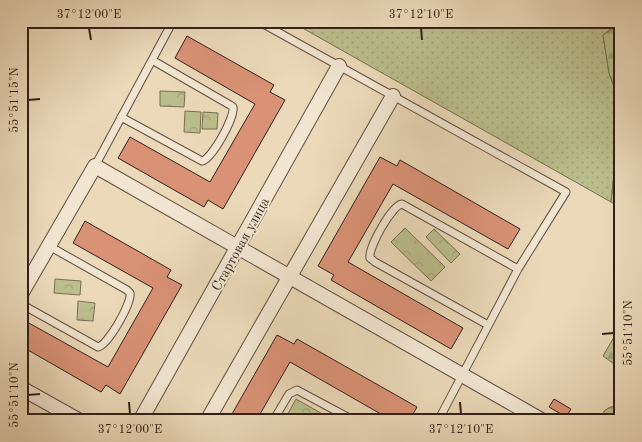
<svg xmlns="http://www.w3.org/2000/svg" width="642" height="442" font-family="'Old Standard TT',serif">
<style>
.grass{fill:url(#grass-dots);stroke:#776e52}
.forest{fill:url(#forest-firs);stroke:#776e52}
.park{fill:url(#park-crowns);stroke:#776e52}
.building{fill:#d99276;stroke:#331f17}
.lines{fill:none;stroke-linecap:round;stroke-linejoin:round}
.service-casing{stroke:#614e40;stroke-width:9}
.minor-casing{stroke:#614e40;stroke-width:16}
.service{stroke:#f2e6d2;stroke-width:7}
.minor{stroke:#f2e6d2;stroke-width:14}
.ticks{fill:none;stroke:#331f17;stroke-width:2}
.labels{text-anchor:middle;stroke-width:4;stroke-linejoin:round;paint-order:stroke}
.street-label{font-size:14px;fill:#331f17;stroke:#f2e6d2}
.neatline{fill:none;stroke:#331f17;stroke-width:2}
.ticks-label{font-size:12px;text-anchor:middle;fill:#331f17}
</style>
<defs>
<pattern id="grass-dots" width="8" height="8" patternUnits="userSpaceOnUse" patternTransform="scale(1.25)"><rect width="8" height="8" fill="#bbbe8d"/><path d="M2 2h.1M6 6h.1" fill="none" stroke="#a1a379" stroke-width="1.8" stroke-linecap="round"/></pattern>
<pattern id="forest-firs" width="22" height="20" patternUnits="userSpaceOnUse" patternTransform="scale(1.25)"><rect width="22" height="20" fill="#bbbe8d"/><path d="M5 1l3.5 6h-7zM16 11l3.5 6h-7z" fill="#a1a379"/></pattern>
<pattern id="park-crowns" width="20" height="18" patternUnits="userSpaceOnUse" patternTransform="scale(1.25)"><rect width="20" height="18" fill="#bbbe8d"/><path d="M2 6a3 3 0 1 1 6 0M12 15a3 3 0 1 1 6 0" fill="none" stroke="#a1a379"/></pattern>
</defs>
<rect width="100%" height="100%" fill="#ebd9b9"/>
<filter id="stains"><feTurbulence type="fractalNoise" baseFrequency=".004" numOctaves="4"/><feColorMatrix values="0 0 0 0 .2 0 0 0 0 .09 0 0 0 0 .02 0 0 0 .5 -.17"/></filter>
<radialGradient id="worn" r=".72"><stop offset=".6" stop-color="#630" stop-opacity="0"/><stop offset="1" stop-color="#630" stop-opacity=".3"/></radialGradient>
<path class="grass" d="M290 21H621L603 35 609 73 621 105 611 202Z"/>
<path class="forest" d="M621 23V105L609 73 603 35Z
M621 118V208L611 202Z
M621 325V369L603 356Z
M621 406V421H602L604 411 610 407Z"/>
<path class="park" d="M160 91 185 92 184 107 160 106Z
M185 111 201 112 200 133 184 132Z
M203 112 218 113 217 129H202Z
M405 228 445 267 431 281 391 242Z
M434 229 460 254 451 263 426 237Z
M55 279 81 281 80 295 54 293Z
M78 301 95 303 93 321 77 320Z
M296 399 335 421H284Z"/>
<path class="building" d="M187 36 274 85 270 92 285 100 223 209 208 200 204 207 118 158 130 137 210 182 244 123 255 104 175 58Z
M380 157 397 166 400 160 520 229 508 249 393 184 359 243 348 262 463 328 451 349 331 280 334 275 318 266Z
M85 221 171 270 167 277 182 285 120 394 106 385 101 392 21 346V332L27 322 108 367 153 288 73 243Z
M277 335 294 344 297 339 417 407 409 421H393L290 362 256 421H228Z
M554 399 571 409 566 417 549 407Z"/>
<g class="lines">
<defs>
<path id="service" d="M258 21 566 192 518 269 438 421
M121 117 202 161C212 159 235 117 233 107L230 105 152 60
M95 166 173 21
M21 304 98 347C108 345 132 303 130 293L127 290 49 246
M488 325 375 262 370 258C368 248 392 205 402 204L518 269
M273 421 289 394 297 390 355 421"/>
<path id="minor" d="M21 294 95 166 543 421
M21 388 80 421
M140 421 339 66
M207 421 393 96"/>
</defs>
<use href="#service" class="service-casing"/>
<use href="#minor" class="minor-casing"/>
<use href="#service" class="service"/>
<use href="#minor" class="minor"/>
</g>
<path class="ticks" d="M89 28 91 40M421 28 422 40M28 100 40 99M602 334 614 333M28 395 40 394M129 402 130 414M460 402 461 414"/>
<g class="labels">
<g class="street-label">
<text transform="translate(240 244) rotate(-61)" y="5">Стартовая улица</text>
</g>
</g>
<rect width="642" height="442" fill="none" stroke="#ebd9b9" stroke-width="55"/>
<rect x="28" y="28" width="586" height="386" class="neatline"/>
<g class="ticks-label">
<text x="89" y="18">37°12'00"E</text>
<text x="421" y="18">37°12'10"E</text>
<text transform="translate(14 100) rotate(-90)" y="4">55°51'15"N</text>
<text transform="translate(628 333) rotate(-90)" y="4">55°51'10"N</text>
<text transform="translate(14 395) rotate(-90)" y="4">55°51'10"N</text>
<text x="130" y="433">37°12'00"E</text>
<text x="461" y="433">37°12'10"E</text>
</g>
<rect width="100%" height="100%" filter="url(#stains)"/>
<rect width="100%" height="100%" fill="url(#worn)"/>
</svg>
